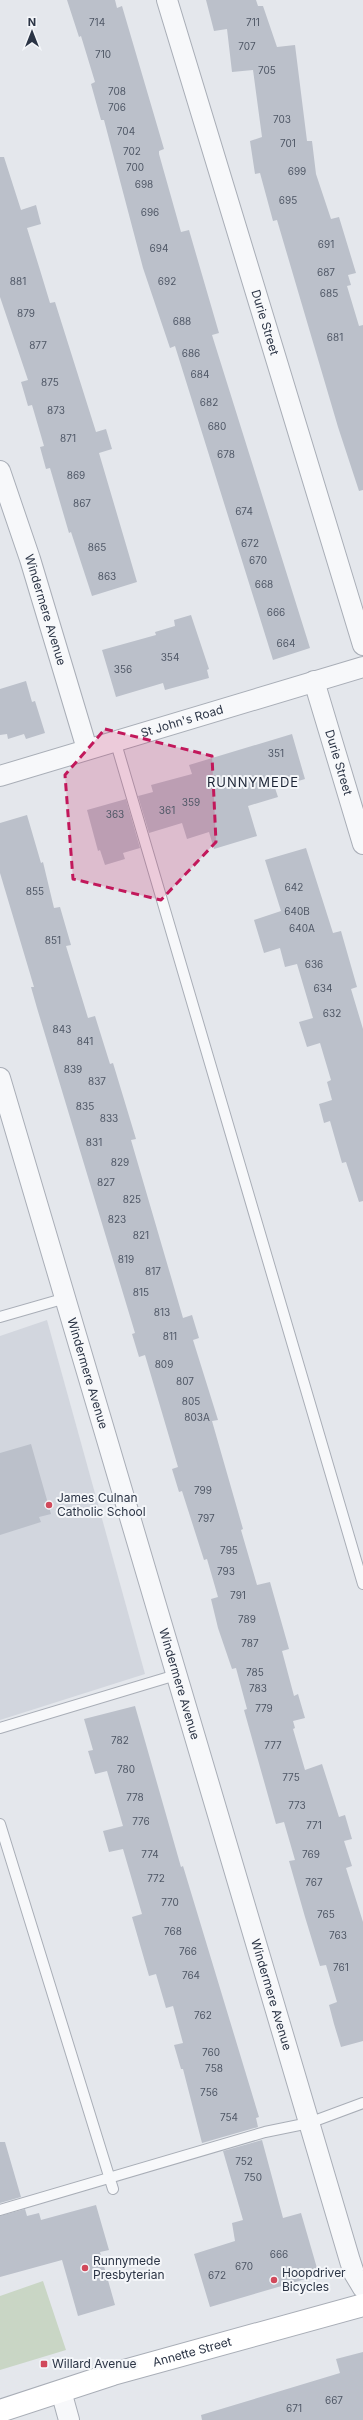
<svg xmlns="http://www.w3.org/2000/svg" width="363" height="2420" font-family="Inter,sans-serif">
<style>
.built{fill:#d2d6de}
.green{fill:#c9d6c5}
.building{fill:#bbc0ca}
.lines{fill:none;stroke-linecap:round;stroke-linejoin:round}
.lane-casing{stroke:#a9aeb7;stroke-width:12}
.street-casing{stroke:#a9aeb7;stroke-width:22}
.secondary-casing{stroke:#a9aeb7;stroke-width:24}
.lane{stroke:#f7f8fa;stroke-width:10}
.street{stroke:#f7f8fa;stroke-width:20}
.secondary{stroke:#fff;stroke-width:22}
.marked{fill:#c2185b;fill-opacity:0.2;stroke:#c2185b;stroke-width:3;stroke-dasharray:8 5;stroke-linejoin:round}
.poi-dot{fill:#d1495b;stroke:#f4f6f9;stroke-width:1.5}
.labels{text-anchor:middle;stroke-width:4;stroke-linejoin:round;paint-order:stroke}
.number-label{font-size:10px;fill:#4f5766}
.street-label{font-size:12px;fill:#2b3445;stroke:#f4f6f9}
.poi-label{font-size:12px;fill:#2b3445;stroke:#f4f6f9;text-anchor:start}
.neighbourhood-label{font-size:13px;letter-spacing:1px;fill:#1d2536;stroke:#f4f6f9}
</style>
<rect width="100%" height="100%" fill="#e4e7ec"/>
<path class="built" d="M47 1320 145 1674 0 1720V1336Z"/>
<path class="green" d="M43 2281 66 2350 0 2370V2296Z"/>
<path class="building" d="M67 0H115L117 8 122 6 164 149 159 151V154L181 232 189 230 219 333 212 335 310 648 273 660 175 346 170 348 143 268 104 120H101L91 84 95 82 81 36 79 37Z
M206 0H256L258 6H263L277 47 295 45 307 141H312L316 174 331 219 339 217 356 273 348 275 351 285 347 286 359 326 363 325V490L359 491 338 427 277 220 273 221 260 173 255 174 250 141 262 137 253 70 232 72 227 29 214 31Z
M0 157H4L21 210 36 205 41 224 27 228 40 270 50 303 55 302 96 432 106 429 112 449 99 453 137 582 92 596 71 532 69 533 50 468 46 469 40 447 44 446 32 405 28 406 21 382 28 380 0 297Z
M191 615 209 669 207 670 209 678 165 690 163 683 116 697 102 650 156 635 155 632 175 626 174 620Z
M26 681 32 702 35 701 45 733 26 739 24 734 8 739 7 734 0 735V689Z
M292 734 305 779 275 788 278 797 248 806 257 836 214 849 209 832 187 839 182 823 149 833 138 796 153 792 151 785 192 774 189 765Z
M126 799 140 848 123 853 125 859 105 865 100 850 98 851 87 810Z
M27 815 41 863 43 862 54 908 60 907 71 945 66 946 88 1018 95 1016 110 1064 113 1063 136 1139 131 1140 183 1318 192 1315 199 1338 193 1340 218 1420 212 1421 243 1529 241 1530 257 1585 270 1582 289 1649 282 1651 294 1696 298 1694 305 1718 293 1721 295 1728 293 1729 305 1770 322 1764 339 1817 345 1815 352 1839 344 1841 352 1866 346 1868 363 1922V2041L341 2047 334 2024 329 2005 337 2002 326 1965 320 1966 305 1917 289 1861 295 1860 284 1822 276 1824 244 1710 247 1709 236 1668 232 1669 218 1628 211 1599 218 1597 207 1559 204 1560 182 1491 179 1492 172 1469 178 1467 145 1355 139 1357 132 1334 135 1333 37 1008 31 987H34L0 873V823Z
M306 848 333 933 341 931 357 987 351 989 363 1029V1201L359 1202 346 1162 342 1163 330 1121 324 1123 319 1104 332 1100 327 1082 331 1080 320 1043 307 1047 299 1022 313 1018 297 964 285 967 280 948 264 953 254 920 281 911 265 860Z
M31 1444 51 1514 39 1517 41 1522 0 1535V1453Z
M135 1706 181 1867 183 1866 259 2117 256 2118 258 2127 202 2143 183 2069H181L174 2045 183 2043 173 2006 166 2008 156 1974 149 1976 132 1917 142 1914 123 1849 109 1852 103 1831 123 1826 107 1771 95 1774 88 1751 93 1750 84 1719Z
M262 2140 283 2218 301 2213 319 2275 210 2307 194 2254 235 2241 232 2223 243 2220 223 2151Z
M0 2142H5L21 2197 0 2203Z
M96 2205 109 2250 100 2252 115 2305 78 2316 62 2260 0 2277V2216L25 2209 27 2216 39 2213 41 2220Z
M363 2352V2420H202L201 2415 340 2373 336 2359Z"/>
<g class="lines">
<defs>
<path id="lane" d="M115 740 363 1584
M0 1317 66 1298
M0 1728 176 1675
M0 1824 113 2189
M0 2210 265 2132 309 2123 363 2103"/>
<g id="street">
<path id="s1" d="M167 0 363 645"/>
<path id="s2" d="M0 471 30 559 87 749"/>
<path id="s3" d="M314 681 363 844"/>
<path id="s4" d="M0 776 363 667"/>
<path id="s5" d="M0 1078 350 2261 354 2273 363 2288"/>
<path d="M61 2391 69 2420"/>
</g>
<g id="secondary">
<path id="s6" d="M0 2411 113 2374 363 2305"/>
</g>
</defs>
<use href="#lane" class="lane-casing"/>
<use href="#street" class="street-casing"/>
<use href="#secondary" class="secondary-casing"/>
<use href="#lane" class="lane"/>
<use href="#street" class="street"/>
<use href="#secondary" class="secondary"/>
</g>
<path class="marked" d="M105 729 212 756 216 842 161 900 73 879 65 775Z"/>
<g class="poi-dot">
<circle cx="49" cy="1505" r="4"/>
<circle cx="85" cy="2268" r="4"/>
<circle cx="274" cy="2280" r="4"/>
<rect x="40" y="2360" width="8" height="8" rx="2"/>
</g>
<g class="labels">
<g class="number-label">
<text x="97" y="26">714</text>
<text x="253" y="26">711</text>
<text x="247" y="50">707</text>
<text x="103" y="58">710</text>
<text x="267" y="74">705</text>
<text x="117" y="95">708</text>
<text x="117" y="111">706</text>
<text x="282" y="123">703</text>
<text x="126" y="135">704</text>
<text x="288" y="147">701</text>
<text x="132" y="155">702</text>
<text x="135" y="171">700</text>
<text x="297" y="175">699</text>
<text x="144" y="188">698</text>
<text x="288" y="204">695</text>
<text x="150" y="216">696</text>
<text x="326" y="248">691</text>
<text x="159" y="252">694</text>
<text x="326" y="276">687</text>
<text x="18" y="285">881</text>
<text x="167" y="285">692</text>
<text x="329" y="297">685</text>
<text x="26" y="317">879</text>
<text x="182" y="325">688</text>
<text x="335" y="341">681</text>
<text x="38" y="349">877</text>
<text x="191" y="357">686</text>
<text x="200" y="378">684</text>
<text x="50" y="386">875</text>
<text x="209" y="406">682</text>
<text x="56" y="414">873</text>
<text x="217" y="430">680</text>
<text x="68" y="442">871</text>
<text x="226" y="458">678</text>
<text x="76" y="479">869</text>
<text x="82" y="507">867</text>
<text x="244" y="515">674</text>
<text x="250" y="547">672</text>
<text x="97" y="551">865</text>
<text x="258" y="564">670</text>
<text x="107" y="580">863</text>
<text x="264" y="588">668</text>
<text x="276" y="616">666</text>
<text x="286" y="647">664</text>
<text x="170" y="661">354</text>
<text x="123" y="673">356</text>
<text x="276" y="757">351</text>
<text x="191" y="806">359</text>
<text x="167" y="814">361</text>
<text x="115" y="818">363</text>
<text x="294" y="891">642</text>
<text x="35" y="895">855</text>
<text x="297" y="915">640B</text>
<text x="302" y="932">640A</text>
<text x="53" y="944">851</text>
<text x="314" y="968">636</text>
<text x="323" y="992">634</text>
<text x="332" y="1017">632</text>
<text x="62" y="1033">843</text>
<text x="85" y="1045">841</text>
<text x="73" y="1073">839</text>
<text x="97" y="1085">837</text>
<text x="85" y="1110">835</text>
<text x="109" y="1122">833</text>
<text x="94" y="1146">831</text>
<text x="120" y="1166">829</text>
<text x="106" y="1186">827</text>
<text x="132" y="1203">825</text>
<text x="117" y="1223">823</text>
<text x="141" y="1239">821</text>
<text x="126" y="1263">819</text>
<text x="153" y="1275">817</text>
<text x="141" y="1296">815</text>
<text x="162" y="1316">813</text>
<text x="170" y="1340">811</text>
<text x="164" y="1368">809</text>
<text x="185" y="1385">807</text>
<text x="191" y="1405">805</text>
<text x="197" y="1421">803A</text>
<text x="203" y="1494">799</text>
<text x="206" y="1522">797</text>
<text x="229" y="1554">795</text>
<text x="226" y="1575">793</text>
<text x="238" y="1599">791</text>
<text x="247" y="1623">789</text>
<text x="250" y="1647">787</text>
<text x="255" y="1676">785</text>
<text x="258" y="1692">783</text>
<text x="264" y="1712">779</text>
<text x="120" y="1744">782</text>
<text x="273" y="1749">777</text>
<text x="126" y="1773">780</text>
<text x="291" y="1781">775</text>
<text x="135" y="1801">778</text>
<text x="297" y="1809">773</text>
<text x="141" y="1825">776</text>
<text x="314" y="1829">771</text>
<text x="150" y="1858">774</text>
<text x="311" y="1858">769</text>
<text x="156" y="1882">772</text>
<text x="314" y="1886">767</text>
<text x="170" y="1906">770</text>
<text x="326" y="1918">765</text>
<text x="173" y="1935">768</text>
<text x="338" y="1939">763</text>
<text x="188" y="1955">766</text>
<text x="341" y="1971">761</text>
<text x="191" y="1979">764</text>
<text x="203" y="2019">762</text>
<text x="211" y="2056">760</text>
<text x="214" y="2072">758</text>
<text x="209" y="2096">756</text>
<text x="229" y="2121">754</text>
<text x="244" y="2165">752</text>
<text x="253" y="2181">750</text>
<text x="279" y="2258">666</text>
<text x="244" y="2270">670</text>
<text x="217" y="2279">672</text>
<text x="334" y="2404">667</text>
<text x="294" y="2412">671</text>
</g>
<g class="street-label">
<text dy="4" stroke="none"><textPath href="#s1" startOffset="337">Durie Street</textPath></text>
<text dy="4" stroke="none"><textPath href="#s2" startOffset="146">Windermere Avenue</textPath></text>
<text dy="4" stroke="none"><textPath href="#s4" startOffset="190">St John's Road</textPath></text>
<text dy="4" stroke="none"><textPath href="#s3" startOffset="85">Durie Street</textPath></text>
<text dy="4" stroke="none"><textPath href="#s5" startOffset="308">Windermere Avenue</textPath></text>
<text dy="4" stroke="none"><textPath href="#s5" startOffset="632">Windermere Avenue</textPath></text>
<text dy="4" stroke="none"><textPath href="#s5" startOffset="956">Windermere Avenue</textPath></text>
<text dy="4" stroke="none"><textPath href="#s6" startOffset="201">Annette Street</textPath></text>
</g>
<g class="poi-label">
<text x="57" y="1502">James Culnan<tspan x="57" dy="14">Catholic School</tspan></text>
<text x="93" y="2265">Runnymede<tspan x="93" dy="14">Presbyterian</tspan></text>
<text x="282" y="2277">Hoopdriver<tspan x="282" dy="14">Bicycles</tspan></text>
<text x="52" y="2368">Willard Avenue</text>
</g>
<g class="neighbourhood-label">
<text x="253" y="787">RUNNYMEDE</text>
</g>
</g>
<g transform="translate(32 32)" stroke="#f4f6f9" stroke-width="3" paint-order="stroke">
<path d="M0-3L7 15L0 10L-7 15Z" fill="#2b3445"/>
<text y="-6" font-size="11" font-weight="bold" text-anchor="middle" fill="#2b3445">N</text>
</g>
</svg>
